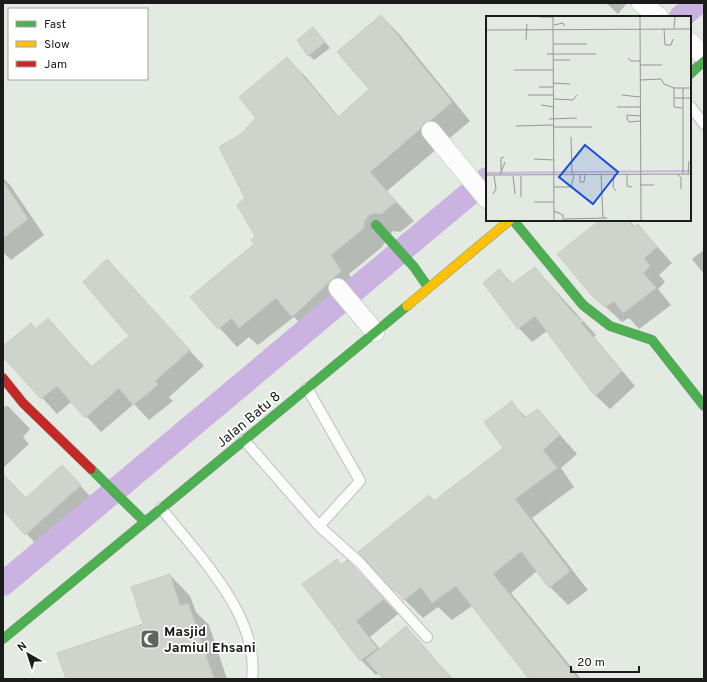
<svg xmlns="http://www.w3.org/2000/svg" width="707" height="682" font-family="Overpass,sans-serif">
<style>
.shadow{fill:#0003}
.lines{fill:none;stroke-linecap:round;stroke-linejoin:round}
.canal{stroke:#cab3e1;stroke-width:24}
.building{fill:#ced3cc;stroke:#c6cdc4}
.lane-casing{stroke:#bec1bd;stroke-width:12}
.street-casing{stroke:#bec1bd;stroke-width:20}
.fast-casing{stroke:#7b9484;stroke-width:10}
.slow-casing{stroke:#7b9484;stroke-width:10}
.jam-casing{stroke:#7b9484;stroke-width:10}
.lane{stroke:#fbfcfb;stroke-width:10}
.street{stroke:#fbfcfb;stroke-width:19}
.fast{stroke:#4caf50;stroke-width:9}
.slow{stroke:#ffc107;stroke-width:9}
.jam{stroke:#c62828;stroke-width:9}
.labels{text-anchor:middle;stroke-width:3.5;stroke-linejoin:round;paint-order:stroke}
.street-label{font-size:14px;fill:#1b1b1b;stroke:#fff}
.poi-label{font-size:14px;font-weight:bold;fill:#1b1b1b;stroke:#fff;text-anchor:start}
.inset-river{fill:none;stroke:#cab3e1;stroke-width:2}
.inset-road{fill:none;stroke:#939792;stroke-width:1}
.view{fill:#1d4ed8;fill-opacity:0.15;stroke:#1d4ed8;stroke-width:2}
.inset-edge{fill:none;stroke:#1b1b1b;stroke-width:2}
</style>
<rect width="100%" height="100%" fill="#e3eae2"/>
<path class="shadow" d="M606 3H627L618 14Z
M381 16 399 34 470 121 387 191 414 221 400 232 393 231 382 247 349 274 359 290 311 334 294 317 258 345 249 337 237 347 191 297 255 244 256 236 247 198 241 135 257 118 286 58 305 76 339 117 371 89Z
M318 33 330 48 314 60 309 55Z
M3 178 10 185 44 235 11 260 3 252Z
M602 220H629L635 227 638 225 672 263 659 275 665 282 658 289 671 305 639 329 629 318 622 322 593 295Z
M704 250V274L692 259Z
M107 261 204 366 169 397 173 401 149 420 134 404 101 432 72 401 57 414 3 355V347L36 330 48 319 92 367 130 337Z
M535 268 596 335 594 337 635 386 610 409 596 396 547 331 532 342 519 328 499 270 513 284Z
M511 403 526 417 538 410 577 454 561 468 574 487 532 518 588 590 568 605 550 587 537 571 511 593 581 679H530L472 606 452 620 438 607 423 618 395 590 434 502 504 448Z
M8 406 30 429 23 437 29 444 3 468V407Z
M3 475 26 499 72 477 90 496 36 544 3 508Z
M337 560 342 565 362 576 398 614 370 637 380 649 405 627 453 679H384L379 673 376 675 361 660 303 584Z
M3 574 7 579 3 582Z
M170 575 190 596 196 612 209 625 227 679H67L144 625Z"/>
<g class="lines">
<path class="canal" d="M681 17 697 3
M3 584 487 179"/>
</g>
<path class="building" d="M381 15 452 102 431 120 424 123 420 129 370 172 396 202 381 214 374 213 368 216 364 222V228L331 255 341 271 292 317 276 298 239 328 232 318 218 329 190 297 254 244 251 240 255 236 237 205 245 198 219 147 241 134 256 118 239 97 287 57 338 117 369 89 337 52Z
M313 27 325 42 308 56 297 40Z
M3 181 28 219 3 238Z
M600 220H628L633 227 638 224 657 247 644 258 650 266 643 273 656 288 623 313 614 301 605 307 592 296 557 254Z
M107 259 190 350 155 381 158 385 133 405 119 388 85 418 57 386 41 399 3 357V346L31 323 36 329 48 318 91 367 129 336 83 282Z
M535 267 573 313 583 321 581 323 622 371 595 396 535 316 518 329 483 283 499 269 512 284Z
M512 401 524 418 538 409 560 435 543 450 557 468 515 499 570 571 549 588 521 551 493 574 578 679H529L456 586 432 603 421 587 404 600 396 589 394 591 358 552 429 495 434 501 503 448 484 422Z
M62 465 81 485 25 535 3 510V474L26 498Z
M337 559 341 565 347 560 384 599 356 621 377 648 360 661 302 584Z
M170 574 180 606 188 603 214 679H66L57 653 143 624 131 587Z
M406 626 452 679H383L366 660Z"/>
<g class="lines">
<defs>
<path id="lane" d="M690 106 704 124
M244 440 319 526 360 481 307 388
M161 508C198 555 260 616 252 679
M319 526 360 563 427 637"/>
<path id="street" d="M641 3 659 17
M690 42 704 56
M431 131 487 199
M338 288 375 332"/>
<path id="fast" d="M690 74 704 61
M513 220 583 305 610 326 652 340 704 406
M376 225 414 267 428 287
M91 469 145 522
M3 639 407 306"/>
<path id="slow" d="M407 306 510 220"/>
<path id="jam" d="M3 378 23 403 91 469"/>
</defs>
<use href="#lane" class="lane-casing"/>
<use href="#street" class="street-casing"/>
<use href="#fast" class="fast-casing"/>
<use href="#slow" class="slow-casing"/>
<use href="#jam" class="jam-casing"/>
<use href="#lane" class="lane"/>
<use href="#street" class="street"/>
<use href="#fast" class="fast"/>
<use href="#slow" class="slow"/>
<use href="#jam" class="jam"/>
</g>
<defs>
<symbol id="mosque-square" viewBox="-11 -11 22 22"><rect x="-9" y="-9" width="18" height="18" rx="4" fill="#616361" stroke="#fff"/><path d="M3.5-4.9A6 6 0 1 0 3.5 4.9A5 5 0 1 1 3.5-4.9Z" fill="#fff"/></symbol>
</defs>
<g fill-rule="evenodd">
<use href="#mosque-square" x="139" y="628" width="22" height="22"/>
</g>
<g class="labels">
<g class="street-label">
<text transform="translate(248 419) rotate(-40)" y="5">Jalan Batu 8</text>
</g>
<g class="poi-label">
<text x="164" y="636">Masjid<tspan x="164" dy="16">Jamiul Ehsani</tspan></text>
</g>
</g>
<g transform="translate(486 16)">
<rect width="205" height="205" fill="#e3eae2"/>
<path class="inset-river" d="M0 157 205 155"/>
<path class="inset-road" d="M54 1H67M67 1 68 204M154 1 155 204M68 9 77 7 78 10M178 13 179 29H185L187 23M188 13 189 1M0 14 205 13M40 24 41 8M68 28H101M61 38H110M142 42 145 45H154M68 44H84M154 49H176M28 54H68M154 64 175 63 178 68 188 72M67 67 84 68M53 71H67M42 79H67M136 79 154 81M188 82H205M68 83 87 84 91 79M55 89 68 91M131 91H154M196 92 188 91V72H197M154 100 141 99V102L143 106 154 105M63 103 91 102M30 110 67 109M67 111H106M85 121 86 159M48 143 68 144M15 155V142L18 141M192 158 195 162V173M197 158V72H205M202 158 203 145M0 159 205 158M14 159 19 146M94 159V166H98L99 159M115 159 117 202M128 159 127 171 130 175M141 159V170L146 171M27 160 29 178M154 169H168M68 171H85L88 159M7 178 10 173 8 159M35 181V160M48 186H68M68 195 77 199V203L121 202"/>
<path class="view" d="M99 129 132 156 107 188 73 161Z"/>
<rect width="205" height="205" class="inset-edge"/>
</g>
<rect width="707" height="682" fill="none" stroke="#1b1b1b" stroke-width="8"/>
<rect x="8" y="8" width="140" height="72" fill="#ffffff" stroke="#a4a4a4"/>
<rect x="16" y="21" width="20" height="6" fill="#4caf50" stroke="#a4a4a4"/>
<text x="44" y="28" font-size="12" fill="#1b1b1b">Fast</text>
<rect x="16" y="41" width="20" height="6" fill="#ffc107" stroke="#a4a4a4"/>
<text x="44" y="48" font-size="12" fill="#1b1b1b">Slow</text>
<rect x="16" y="61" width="20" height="6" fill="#c62828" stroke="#a4a4a4"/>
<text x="44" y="68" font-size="12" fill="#1b1b1b">Jam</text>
<g transform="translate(28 654) rotate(321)" stroke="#ffffff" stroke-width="3" paint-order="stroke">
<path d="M0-3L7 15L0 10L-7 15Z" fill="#1b1b1b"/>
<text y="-6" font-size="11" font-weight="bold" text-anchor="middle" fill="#1b1b1b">N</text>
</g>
<path d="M571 666v6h68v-6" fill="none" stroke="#1b1b1b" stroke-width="2"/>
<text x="577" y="666" font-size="12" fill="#1b1b1b" stroke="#ffffff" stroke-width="3" paint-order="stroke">20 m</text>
</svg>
